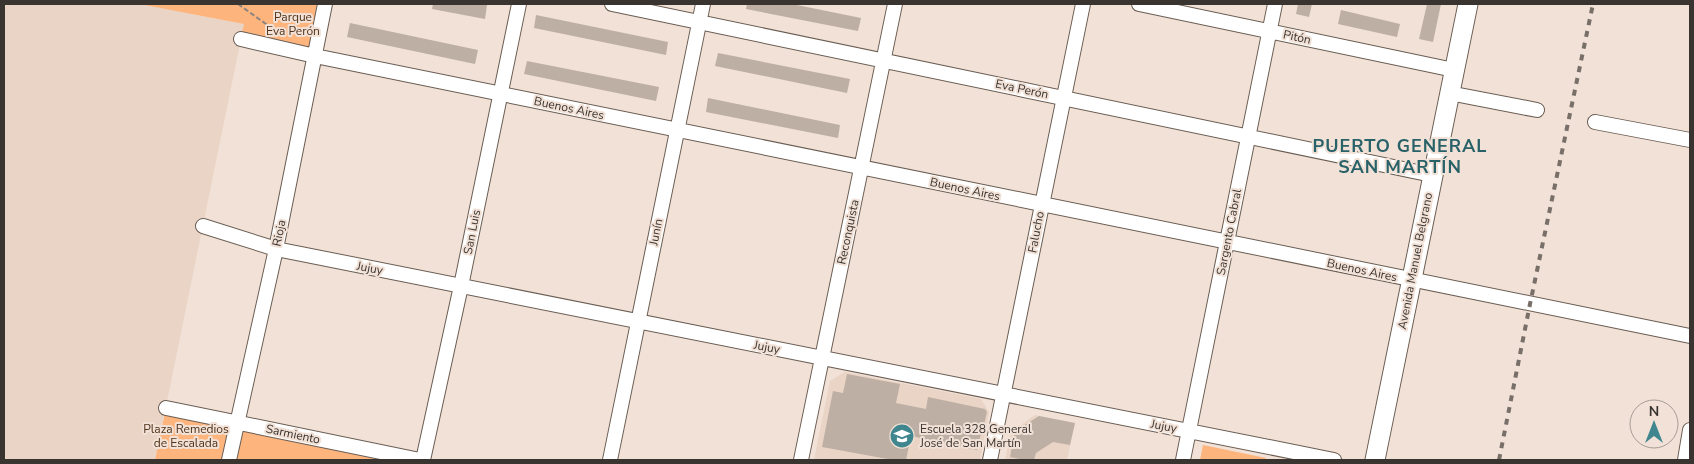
<svg xmlns="http://www.w3.org/2000/svg" width="1694" height="464" font-family="'Nunito Sans',sans-serif">
<style>
.built{fill:#ead4c5}
.green{fill:#fdb47d}
.building{fill:#beafa4}
.lines{fill:none;stroke-linecap:round;stroke-linejoin:round}
.street-casing{stroke:#6a5d53;stroke-width:16}
.secondary-casing{stroke:#6a5d53;stroke-width:21}
.path{stroke:#8f847d;stroke-width:2;stroke-dasharray:5 2.5;stroke-linecap:butt}
.street{stroke:#fff;stroke-width:14}
.secondary{stroke:#fff;stroke-width:19}
.rail{stroke:#796f69;stroke-width:4;stroke-dasharray:6 6;stroke-linecap:butt}
.labels{text-anchor:middle;stroke-width:4;stroke-linejoin:round;paint-order:stroke}
.park-label{font-size:12px;fill:#503219;stroke:#f1e1d6}
.street-label{font-size:12px;fill:#3a3430;stroke:#f1e1d6}
.poi-label{font-size:12px;fill:#3a3430;stroke:#f1e1d6;text-anchor:start}
.district-label{font-size:18px;font-weight:bold;letter-spacing:1px;fill:#286168;stroke:#f1e1d6}
</style>
<rect width="100%" height="100%" fill="#f1e1d6"/>
<path class="built" d="M4 4H139L244 24 155 460H4Z
M845 372 981 399 989 412 980 460H814L830 381Z
M1035 415 1075 423 1067 460H1005L1011 432Z"/>
<path class="green" d="M139 4H317L309 48 242 33 244 24Z
M166 408 420 460H155Z
M1203 445 1266 458 1265 460H1200Z"/>
<path class="building" d="M433 4H480L487 5 485 19 432 9Z
M747 4H792L861 18 858 31 746 9Z
M1298 4H1312L1309 17 1296 14Z
M1427 4H1441L1433 42 1419 39Z
M1341 10 1400 24 1397 37 1338 24Z
M536 15 668 42 666 55 534 28Z
M350 23 478 50 475 64 347 37Z
M718 53 850 79 847 93 715 66Z
M527 61 659 87 656 101 524 74Z
M708 98 840 125 838 138 706 112Z
M847 374 900 384 896 403 926 409 928 397 985 409 987 412 984 425H983L977 450 911 436 906 460H893L822 447 833 391 843 393Z
M1039 416 1075 423 1070 445 1053 442 1036 453 1034 460H1024L1010 457 1015 431Z"/>
<g class="lines">
<defs>
<path id="street" d="M612 4 1432 175
M1139 4 1454 70
M241 39 315 56 1690 336
M1449 93 1537 110
M1595 122 1690 140
M203 226 276 249 1334 460
M166 408 420 460
M229 460 276 249 325 4
M423 460 461 286 519 4
M610 460 703 4
M801 460 895 4
M990 460 1083 4
M1183 460 1275 4
M1685 460 1690 430"/>
<path id="secondary" d="M1375 460 1468 4"/>
</defs>
<use href="#street" class="street-casing"/>
<use href="#secondary" class="secondary-casing"/>
<path class="path" d="M238 4 280 34"/>
<use href="#street" class="street"/>
<use href="#secondary" class="secondary"/>
<path class="rail" d="M1499 460 1530 304 1593 4"/>
</g>
<defs>
<symbol id="school-disc" viewBox="-11 -11 22 22"><circle r="9.5" fill="#3f868f" stroke="#f1e1d6"/><path d="M0-5L7-2L0 1L-7-2ZM-4 1L0 2.5L4 1V4Q0 6-4 4Z" fill="#fff"/></symbol>
</defs>
<g fill-rule="evenodd">
<use href="#school-disc" x="888" y="422" width="28" height="28"/>
</g>
<g class="labels">
<g class="park-label">
<text x="293" y="21">Parque<tspan x="293" dy="14">Eva Perón</tspan></text>
<text x="186" y="433">Plaza Remedios<tspan x="186" dy="14">de Escalada</tspan></text>
</g>
<g class="street-label">
<text transform="translate(1297 37) rotate(12)" y="4">Pitón</text>
<text transform="translate(1022 89) rotate(12)" y="4">Eva Perón</text>
<text transform="translate(569 108) rotate(12)" y="4">Buenos Aires</text>
<text transform="translate(965 189) rotate(12)" y="4">Buenos Aires</text>
<text transform="translate(472 232) rotate(-79)" y="4">San Luis</text>
<text transform="translate(656 232) rotate(-79)" y="4">Junín</text>
<text transform="translate(848 232) rotate(-78)" y="4">Reconquista</text>
<text transform="translate(1036 232) rotate(-79)" y="4">Falucho</text>
<text transform="translate(1229 232) rotate(-79)" y="4">Sargento Cabral</text>
<text transform="translate(279 233) rotate(-78)" y="4">Rioja</text>
<text transform="translate(1415 261) rotate(-79)" y="4">Avenida Manuel Belgrano</text>
<text transform="translate(370 268) rotate(11)" y="4">Jujuy</text>
<text transform="translate(1362 270) rotate(12)" y="4">Buenos Aires</text>
<text transform="translate(767 347) rotate(11)" y="4">Jujuy</text>
<text transform="translate(1164 426) rotate(11)" y="4">Jujuy</text>
<text transform="translate(293 434) rotate(12)" y="4">Sarmiento</text>
</g>
<g class="poi-label">
<text x="920" y="433">Escuela 328 General<tspan x="920" dy="14">José de San Martín</tspan></text>
</g>
<g class="district-label">
<text x="1400" y="152">PUERTO GENERAL<tspan x="1400" dy="21">SAN MARTÍN</tspan></text>
</g>
</g>
<rect width="1694" height="464" fill="none" stroke="#3a3430" stroke-width="10"/>
<g transform="translate(1654 424)"><circle r="24" fill="#f1e1d6" stroke="#a89c94"/>
<path d="M0-4L9 19L0 12L-9 19Z" fill="#3f868f"/>
<text y="-8" font-size="14" font-weight="bold" text-anchor="middle" fill="#3a3430">N</text>
</g>
</svg>
